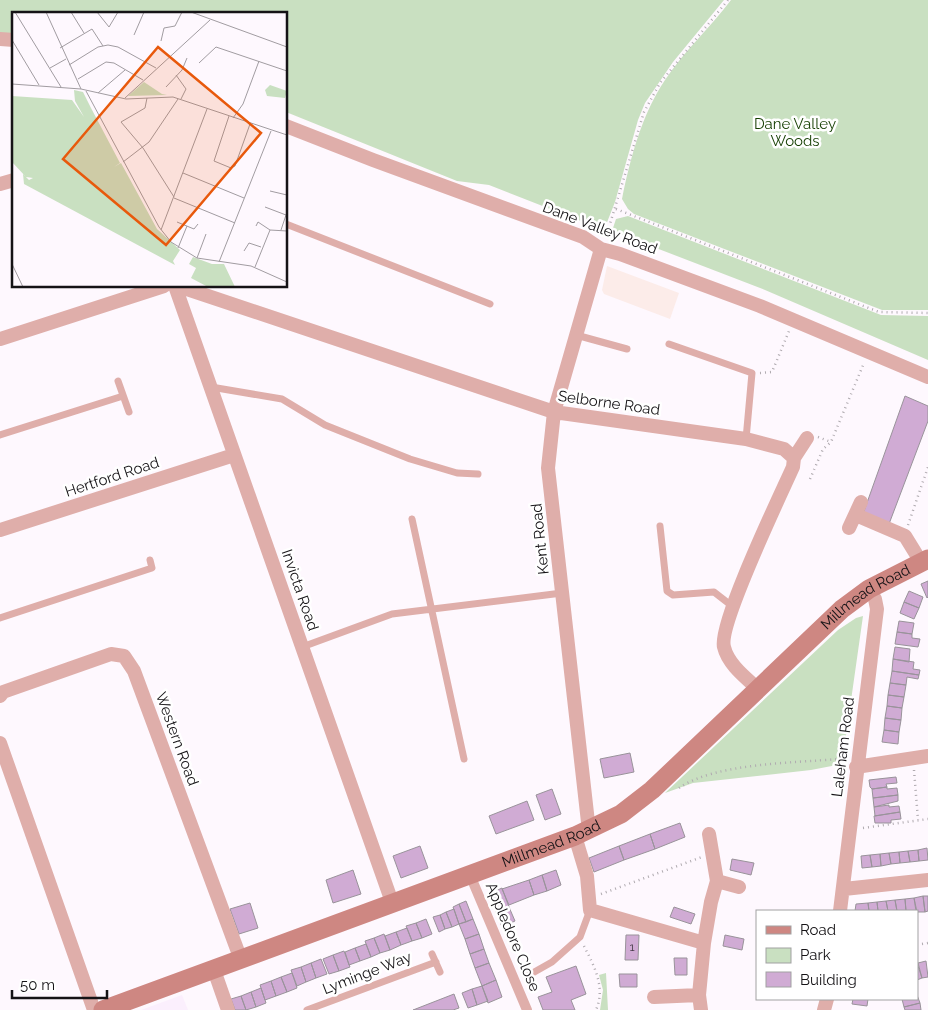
<svg xmlns="http://www.w3.org/2000/svg" width="928" height="1010" font-family="Raleway,sans-serif">
<style>
.commercial{fill:#fcece9}
.built{fill:#fbeffd}
.green{fill:#c9e0c1}
.building{fill:#d0abd4;stroke:#99939a}
.lines{fill:none;stroke-linecap:round;stroke-linejoin:round}
.path{stroke:#b0abb0;stroke-width:2.5;stroke-dasharray:1 4;stroke-linecap:butt}
.service{stroke:#dfaeaa;stroke-width:7}
.pedestrian{stroke:#dfaeaa;stroke-width:10}
.minor{stroke:#dfaeaa;stroke-width:14}
.secondary{stroke:#ce8782;stroke-width:19}
.labels{text-anchor:middle;stroke-width:5;stroke-linejoin:round;paint-order:stroke}
.number-label{font-size:12px;fill:#443946}
.park-label{font-size:15px;fill:#143e00;stroke:#fff}
.street-label{font-size:15px;fill:#151316;stroke:#fff}
.inset-road{fill:none;stroke:#a19ca1;stroke-width:1}
.view{fill:#e8590c;fill-opacity:0.15;stroke:#e8590c;stroke-width:2.5}
.inset-edge{fill:none;stroke:#151316;stroke-width:2.5}
</style>
<rect width="100%" height="100%" fill="#fef8fe"/>
<path class="commercial" d="M607 266 679 293 670 319 604 294 602 290Z"/>
<path class="built" d="M182 995 188 1010H141Z"/>
<path class="green" d="M0 0H724L673 62 645 103 638 120 615 202 604 230 489 185 457 181 286 112V14H14V34L0 33Z
M731 0H928V310H882L634 214 628 209 622 199C630 159 642 114 665 80 684 51 710 28 731 0Z
M628 216 881 315 928 316V360L765 290 612 231 616 219Z
M863 616 842 764 811 770 693 783 665 793 838 630 856 618Z
M606 973 608 1010H600L603 990 599 975Z"/>
<path class="building" d="M905 396 928 406V421L889 524 863 514Z
M928 581V597L927 598 921 584Z
M909 591 923 597 919 608 904 602Z
M904 602 919 608 914 619 900 613Z
M899 621 914 623 912 634 897 632Z
M897 632 912 634V638L920 639 918 647 895 644Z
M895 647 910 649 909 662 893 659Z
M893 659 914 662 913 669 920 670 919 675 892 671Z
M892 671 919 675 918 679 907 677 906 685 890 683Z
M890 683 906 685 904 697 888 695Z
M888 695 904 697 902 708 887 706Z
M887 706 902 708 901 720 885 718Z
M885 718 901 720 899 732 884 730Z
M884 730 899 732 898 744 882 742Z
M630 753 634 772 604 778 600 759Z
M896 777 897 783 886 784 887 787 872 789 870 787 869 780Z
M887 787V789L897 788 898 795 873 798 872 789Z
M552 789 561 814 545 820 536 795Z
M898 795V801L874 807 873 798Z
M527 801 534 820 496 834 489 816Z
M889 805V807L899 806 900 812 875 816 874 807Z
M900 812 901 819 891 820V823H875L874 816Z
M680 823 685 837 655 849 650 834Z
M650 834 655 849 624 860 619 846Z
M420 846 428 868 401 878 393 856Z
M619 846 624 860 594 872 589 858Z
M927 848 928 860 919 861 918 850Z
M918 850 919 861 910 862 908 851Z
M908 851 910 862 900 863 899 852Z
M899 852 900 863 891 864 889 853Z
M889 853 891 864 881 866 880 854Z
M880 854 881 866 872 867 870 855Z
M870 855 872 867 862 868 861 856Z
M732 859 754 863 751 875 730 870Z
M353 870 361 894 333 903 326 880Z
M556 870 561 885 547 891 542 875Z
M542 875 547 891 534 895 529 880Z
M529 880 534 895 509 905 502 889Z
M502 888 509 907 496 912 489 894Z
M923 896H928V911L925 912Z
M923 896 925 912H917L914 898Z
M914 898 916 911H906L905 899Z
M905 899 906 911H897L895 900Z
M895 900 897 911H888L886 901Z
M466 901 473 919 466 922 459 904Z
M886 901 888 911H878L877 902Z
M877 902 878 911H869L868 903Z
M250 903 258 928 239 934 230 909Z
M868 903 869 911H855L856 904Z
M459 904 466 922 459 924 453 907Z
M509 907 515 921 502 927 496 912Z
M674 907 695 914 691 924 670 917Z
M454 909 459 924 452 927 446 912Z
M446 912 452 927 445 929 440 915Z
M440 915 445 929 439 932 433 917Z
M426 919 432 934 422 938 416 923Z
M473 919 479 934 465 939 459 924Z
M416 923 422 938 412 941 406 926Z
M407 928 412 941 401 945 396 932Z
M396 932 401 945 390 950 385 936Z
M384 934 390 950 380 953 374 938Z
M479 934 484 949 470 954 465 939Z
M626 935H639L638 960H625Z
M725 935 744 939 742 950 723 946Z
M374 938 380 953 371 957 365 941Z
M366 944 371 957 360 961 355 948Z
M355 948 360 961 349 965 345 952Z
M484 949 489 963 475 968 470 954Z
M344 951 350 967 339 971 333 955Z
M333 955 339 971 329 974 323 959Z
M674 958H687V975H675Z
M321 959 327 974 316 978 311 963Z
M926 961 928 977 922 978 918 963Z
M311 963 316 978 306 982 301 967Z
M489 963 496 980 482 986 475 968Z
M917 963 922 978 917 980Z
M576 966 586 994 571 1000 575 1010H543L538 997 552 992 546 977Z
M301 967 306 982 297 986 291 970Z
M292 973 297 988 287 992 281 977Z
M619 974H637V987H620Z
M281 977 287 992 276 996 271 981Z
M496 980 502 997 488 1003 482 986Z
M271 981 276 996 265 1000 260 985Z
M482 986 488 1001 477 1005 472 989Z
M261 988 266 1003 256 1007 251 992Z
M472 989 477 1005 468 1008 462 993Z
M251 992 256 1007 246 1010 241 996Z
M454 994 459 1008 453 1010H413Z
M917 995 920 1003 904 1007 902 999H917Z
M241 996 246 1010H235L231 999Z
M853 999H868L867 1006 852 1004Z
M920 1003 921 1010H905L904 1007Z"/>
<g class="lines">
<path class="path" d="M616 209 879 312 928 313
M606 237 644 112 660 83 728 0
M760 373 772 372 789 331
M818 437 831 442
M810 479 823 449 831 442 864 363
M908 525 928 467
M914 770 918 820
M679 788C715 763 794 763 838 759L846 762
M863 828 928 819
M601 894 702 857
M922 944 928 943
M584 946C594 966 606 987 596 1010"/>
<path class="service" d="M286 224 490 304
M576 335 627 349
M669 344 752 373 746 439
M118 381 129 412
M211 387 282 399 325 425 410 459 457 473 478 474
M0 435 123 396
M412 519 464 759
M660 526 667 591 673 595 714 592 732 606
M0 618 152 568 150 560
M302 647 392 614 562 593
M432 954 440 972
M529 975 552 962 580 937 590 910
M307 1010 436 962"/>
<path class="pedestrian" d="M470 875 527 1010"/>
<path class="minor" d="M0 39 14 40
M286 126 373 160 583 237 601 249 620 254 760 306 928 377
M0 184 14 180
M175 286 393 905
M178 286 554 412 746 439 784 449 794 458 793 467C780 496 718 625 724 647 728 664 745 677 757 688
M0 339 164 286
M794 458 807 438
M856 515 905 536 921 562
M849 528 861 502
M0 530 234 455
M0 696 3 692 111 654 124 656 134 671 241 960
M0 743 94 1010
M856 767 928 756
M589 831 548 468 554 412 601 249
M575 836 587 876 590 910 704 943
M717 881 739 887
M844 889 928 880
M840 911 877 609 875 599 869 589
M214 970 228 1010
M654 997 699 995
M701 1010 699 995 704 943 711 902 717 881 709 834
M824 1010 827 999"/>
<path class="secondary" id="s1" d="M103 1010 575 836 621 814 652 790 842 609 869 589 928 559"/>
</g>
<g class="labels">
<g class="number-label">
<text x="632" y="951">1</text>
</g>
<g class="park-label">
<text x="795" y="129">Dane Valley<tspan x="795" dy="17">Woods</tspan></text>
</g>
<g class="street-label">
<text transform="translate(600 228) rotate(21)" y="5">Dane Valley Road</text>
<text transform="translate(609 403) rotate(8)" y="5">Selborne Road</text>
<text transform="translate(112 477) rotate(-18)" y="5">Hertford Road</text>
<text transform="translate(540 539) rotate(-96)" y="5">Kent Road</text>
<text transform="translate(300 590) rotate(71)" y="5">Invicta Road</text>
<text dy="5" stroke="none"><textPath href="#s1" startOffset="882">Millmead Road</textPath></text>
<text transform="translate(177 739) rotate(70)" y="5">Western Road</text>
<text transform="translate(843 747) rotate(-83)" y="5">Laleham Road</text>
<text dy="5" stroke="none"><textPath href="#s1" startOffset="478">Millmead Road</textPath></text>
<text transform="translate(513 937) rotate(67)" y="5">Appledore Close</text>
<text transform="translate(367 973) rotate(-21)" y="5">Lyminge Way</text>
</g>
</g>
<g transform="translate(12 12)">
<rect width="275" height="275" fill="#fef8fe"/>
<path d="M132 70 150 82 155 83 116 84ZM258 73 275 79 273 86 255 84 253 78ZM62 78 71 80 79 96 108 151 102 155 109 151 145 217 168 238 161 249 163 253 12 172 11 162 17 168 21 166 14 165 0 150V84L60 88 72 105 63 89ZM181 245 200 252H212L223 275H196L179 266 184 256 177 252Z" fill="#c9e0c1"/>
<path class="inset-road" d="M3 0 49 75M34 0 69 77M59 0 72 21M85 0 97 15 106 0M179 0 275 35M122 23 132 0M0 28 27 73M149 29 152 16 163 14 170 0M48 36 80 17 91 34M187 51 204 35 275 59M57 53 86 35 96 33 106 35 144 56M38 56 54 47M164 63 174 77 169 87M66 67 94 50 102 51 131 68M0 72 69 77 114 87 161 85 275 123M154 75 170 58 175 46M74 79 147 215 159 230 185 246 239 254 275 270M86 81 113 58M113 86 198 8M135 86 133 96 109 110 131 136 162 185M217 104 202 149 219 156 223 154 238 112M221 106 231 92 247 49M111 150 137 130 166 87M171 161 232 186M258 179 275 183M162 186 223 211M253 195 274 203M165 210 182 217 186 212M244 214 246 210 258 218M149 218 195 97M258 218 275 219M269 218 275 200M166 236 175 214M232 239 237 231 249 235M185 246 194 222M207 250 259 119M0 252 11 275M243 255 258 218"/>
<path class="view" d="M146 35 249 121 154 233 51 147Z"/>
<rect width="275" height="275" class="inset-edge"/>
</g>
<rect x="756" y="910" width="162" height="90" fill="#ffffff" stroke="#a1a1a2"/>
<rect x="766" y="926" width="25" height="8" fill="#ce8782" stroke="#a1a1a2"/>
<text x="800" y="935" font-size="15" fill="#151316">Road</text>
<rect x="766" y="948" width="25" height="15" fill="#c9e0c1" stroke="#a1a1a2"/>
<text x="800" y="960" font-size="15" fill="#151316">Park</text>
<rect x="766" y="972" width="25" height="15" fill="#d0abd4" stroke="#a1a1a2"/>
<text x="800" y="985" font-size="15" fill="#151316">Building</text>
<path d="M12 990v8h95v-8" fill="none" stroke="#151316" stroke-width="2.5"/>
<text x="20" y="990" font-size="15" fill="#151316" stroke="#ffffff" stroke-width="4" paint-order="stroke">50 m</text>
</svg>
